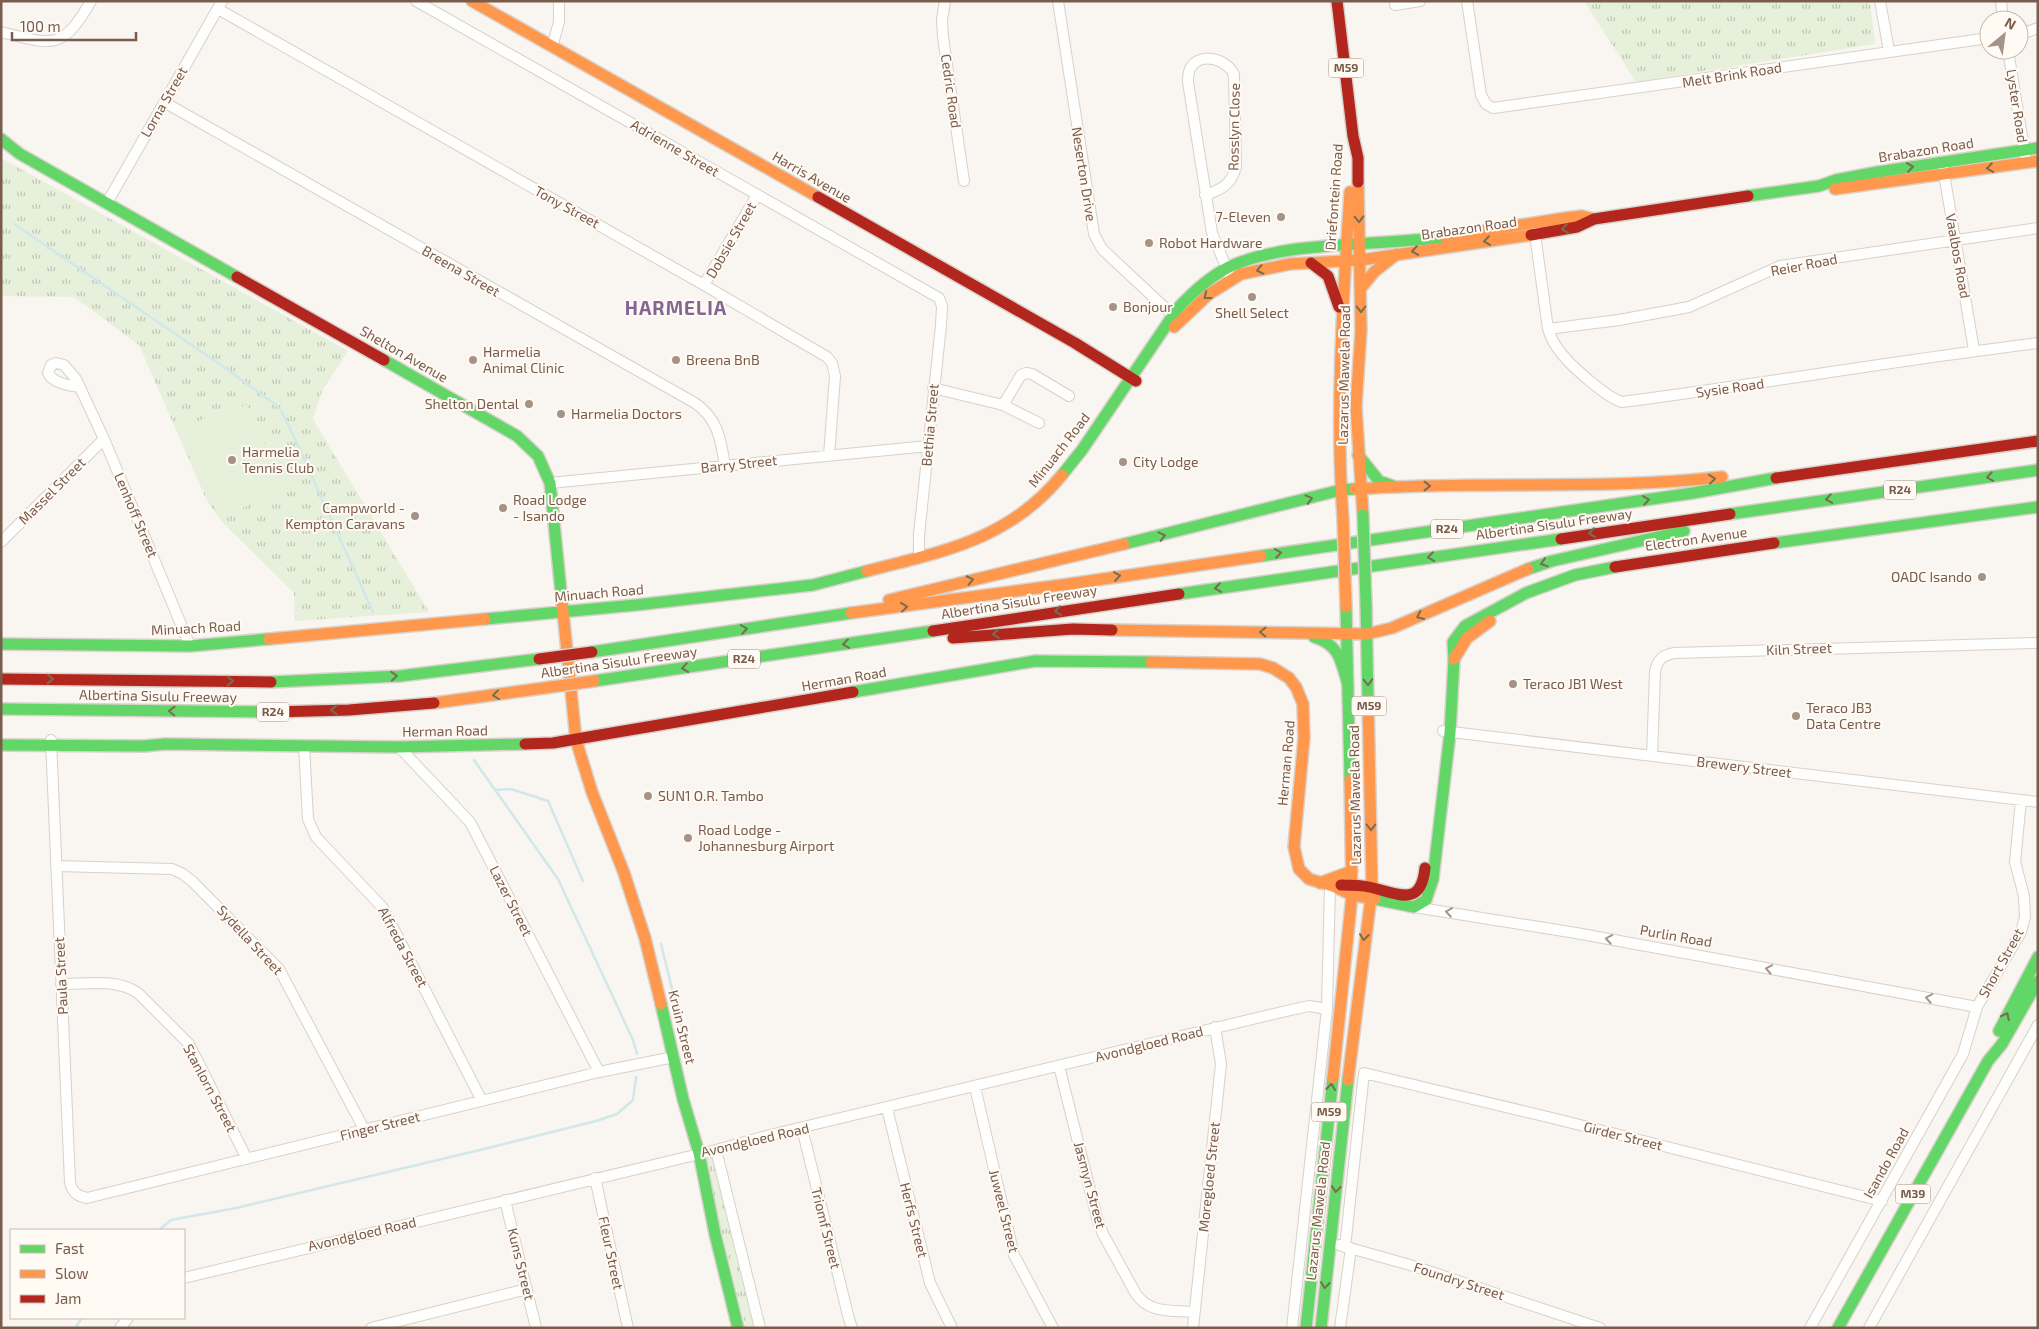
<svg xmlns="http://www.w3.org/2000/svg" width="2039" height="1329" font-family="'Exo 2',sans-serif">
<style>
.grass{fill:url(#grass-tufts)}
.pitch{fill:#e7f0db}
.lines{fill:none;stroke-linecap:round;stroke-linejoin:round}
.stream{stroke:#d0e8ea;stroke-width:2.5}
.street-casing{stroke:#d7d1cb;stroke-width:12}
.fast-casing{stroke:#d9d2cb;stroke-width:14}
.slow-casing{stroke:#d9d2cb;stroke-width:14}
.jam-casing{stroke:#d9d2cb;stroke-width:14}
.street{stroke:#fefefd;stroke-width:10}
.fast{stroke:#63d668;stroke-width:11}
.slow{stroke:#ff974d;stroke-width:11}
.jam{stroke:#b3261e;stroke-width:11}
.fast-bridge-casing{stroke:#dad1cc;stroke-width:14;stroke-linecap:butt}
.slow-bridge-casing{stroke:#dad1cc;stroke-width:14;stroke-linecap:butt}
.jam-bridge-casing{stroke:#dad1cc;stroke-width:14;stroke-linecap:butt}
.fast-bridge{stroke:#63d668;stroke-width:11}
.slow-bridge{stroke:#ff974d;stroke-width:11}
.jam-bridge{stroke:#b3261e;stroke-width:11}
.oneway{stroke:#776e51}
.oneway2{stroke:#a8958b}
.poi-dot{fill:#a69286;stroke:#fffaf3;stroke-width:2}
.labels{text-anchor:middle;stroke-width:4;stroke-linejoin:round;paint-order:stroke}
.shield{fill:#fffaf3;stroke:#a28b7f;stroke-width:1}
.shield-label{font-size:12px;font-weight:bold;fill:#7a5c4d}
.street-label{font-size:14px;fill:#7a5c4d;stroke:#fffaf3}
.poi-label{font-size:14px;fill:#7a5c4d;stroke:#fffaf3;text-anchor:start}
.district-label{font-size:19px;font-weight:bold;letter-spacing:1px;fill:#846695;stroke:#fffaf3}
</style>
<defs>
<pattern id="grass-tufts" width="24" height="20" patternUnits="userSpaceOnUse" patternTransform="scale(1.25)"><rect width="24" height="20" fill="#e7f0db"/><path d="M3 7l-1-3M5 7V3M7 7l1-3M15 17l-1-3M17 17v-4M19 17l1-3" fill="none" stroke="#c0c6b4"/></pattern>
</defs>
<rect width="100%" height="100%" fill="#f9f5f0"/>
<path class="grass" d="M1584 1H1870L1875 44 1636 82Z
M1 158 348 351 322 391 313 419 429 612 295 621 294 593 222 522 207 501 139 345 74 297 1 296Z
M712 1158 754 1328H746L704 1162 705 1159Z"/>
<path class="pitch" d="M247 404 285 488 224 517 208 500 179 431 222 410 225 415Z"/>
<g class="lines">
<path class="stream" d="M14 224 224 367 276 405 282 412 294 437 373 612
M474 760 558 879 633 1040 637 1054
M495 790 511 789 548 801 583 881
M661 944 687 1050
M159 1230 171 1220 236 1208 480 1150 596 1121 617 1114 633 1100 636 1077
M75 1328 82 1318"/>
<defs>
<path id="street" d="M416 1 939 298 942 306 941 325 919 535V558
M945 1 942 20 943 37 964 181
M1058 1 1094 234 1102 249 1178 320
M1467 1 1481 95 1486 104 1493 108 1989 38
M1880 1 1889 51
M2001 1 2003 20
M1395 5 1420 1
M218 9 704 285 827 357 832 363 835 376 829 456
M1 32C53 45 62 51 91 1
M2019 35 2038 28
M552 47 559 22V1
M2008 50 2025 155
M164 102 695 403C718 419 721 440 725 466
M1943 168 1974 350
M1205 195C1221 190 1231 185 1236 167L1234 75C1228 59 1201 52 1191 67 1188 71 1188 77 1188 82L1212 233 1229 274
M107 203 222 1
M1534 227 1548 329C1551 338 1555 346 1561 353 1571 366 1607 398 1622 402 1761 384 1899 360 2038 343
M704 285 757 195
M1548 329 1619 320 1689 307 1780 266 2038 228
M78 387C67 385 53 383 48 373L51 365 56 363 64 365 76 379 104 439 190 646
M933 388 1003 405 1039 423
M1003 405 1021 375 1026 373 1032 374 1069 396
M550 483 928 446
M1 542 104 439
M1443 731 2038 802
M51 740 70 1182C72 1192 77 1196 87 1198L599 1072 674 1057
M304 746 308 819 316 837 383 908 482 1101
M399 747 470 822 599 1072
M1652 756 1655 672C1657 659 1663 655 1675 653L2038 643
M56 866 172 869 183 874 193 882 279 969 364 1129
M1414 907 1576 933 1977 1007
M61 984C86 984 117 978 138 993L189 1044 247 1159
M1059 1066 1097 1218 1103 1234 1136 1294C1149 1314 1173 1310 1194 1312
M975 1087 1014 1255 1053 1328
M887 1108 930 1283 952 1328
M802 1128 849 1319 852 1328
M716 1150 760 1328
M595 1178 628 1328
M505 1200 536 1328
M1339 1245 1410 1265 1600 1328
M1345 1247 1364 1073 1552 1118 1882 1201
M184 1278 716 1150 770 1135 1282 1012 1309 1006 1327 1009
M120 1328 128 1318
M371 1328 527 1289
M1193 1328 1221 1064 1215 1027
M1292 1328 1327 1009 1330 885
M1340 1328 1351 1248
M1810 1328 1963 1054 1977 1007 2021 932 2025 917 2024 896 2015 862 2021 800
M1869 1328 2038 1025"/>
<path id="fast" d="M1 139 20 154 237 277
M1748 196 1819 186 1836 180 1878 172 2038 148
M384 360 517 436 538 456 550 483 562 602
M1358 455 1379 481 1393 486
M1062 475 1082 450 1178 308C1193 292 1209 277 1229 267 1286 240 1381 246 1445 237
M1730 514 2038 470
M1774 543 2038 507
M1124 544 1341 490 1355 489
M1261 556 1693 493 1776 478
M1528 569 1552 561 1684 531
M1179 594 1561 539
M1366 604 1368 700
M1346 607 1350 780
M485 619 636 605 813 585 867 571
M1314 637C1340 645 1341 661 1348 685
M1 644 190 646 269 639
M592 652 851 613
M594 681 933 631
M271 682 400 676 539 659
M853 692 1035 661 1151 662
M1 709 272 712
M1 745 144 746 165 744 399 747 525 744
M1375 899 1414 907 1426 900 1433 879 1450 733 1454 660 1453 642 1465 626 1526 593 1575 575 1615 567
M661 1004 683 1099 699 1153 715 1234 738 1328
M1999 1031 2038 957
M1306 1328 1333 1078
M1321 1328 1348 1080
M1838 1328 1988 1061 2002 1044 2038 981"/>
<path id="slow" d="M472 1 818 197
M1358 182 1361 330 1356 406 1363 515
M1835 189 2038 161
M1445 237 1565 218 1582 216 1594 219
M1361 288 1374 272 1397 254
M1174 327 1209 294 1241 274 1290 264 1361 260 1531 235
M1355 489C1477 480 1600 491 1722 477
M1343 518C1335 410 1343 300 1350 192
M867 571C944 551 1009 540 1062 475
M889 600 1124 544
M562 602 576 740 592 792 624 873 645 938 661 1004
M851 613 1069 584 1261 556
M1112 630 1367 634 1392 628 1528 569
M269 639 485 619
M1454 659 1467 638 1490 621
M1151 662 1260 664 1273 668 1289 678 1296 687 1303 704 1304 738 1294 847 1299 869 1309 879 1333 886 1352 895 1375 899
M434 703 544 688
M1320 883 1352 871
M1333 1078 1352 895 1350 780
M1348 1080 1372 889 1368 700"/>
<path id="jam" d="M1337 1 1353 136 1358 158V182
M818 197 1075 343 1136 381
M1531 235 1577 227 1594 219 1748 196
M1311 263 1328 276 1339 307
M237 277 384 360
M1776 478 2038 441
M1561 539 1730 514
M1615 567 1774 543
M933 631 1179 594
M953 638 1073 629 1112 630
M1 679 271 682
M272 712 349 710 434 703
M525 744 553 743 853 692
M1341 885C1350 885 1360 885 1369 887 1397 893 1421 909 1425 868"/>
</defs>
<use href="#street" class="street-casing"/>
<use href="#fast" class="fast-casing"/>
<use href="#slow" class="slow-casing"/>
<use href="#jam" class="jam-casing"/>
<use href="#street" class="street"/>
<use href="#fast" class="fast"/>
<use href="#slow" class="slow"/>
<use href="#jam" class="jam"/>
<defs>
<path id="fast-bridge" d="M1363 515 1366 604"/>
<path id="slow-bridge" d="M1343 518 1346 607
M544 688 594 681"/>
<path id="jam-bridge" d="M539 659 592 652"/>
</defs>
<use href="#fast-bridge" class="fast-bridge-casing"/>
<use href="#slow-bridge" class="slow-bridge-casing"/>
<use href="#jam-bridge" class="jam-bridge-casing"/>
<use href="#fast-bridge" class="fast-bridge"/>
<use href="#slow-bridge" class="slow-bridge"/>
<use href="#jam-bridge" class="jam-bridge"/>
</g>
<defs><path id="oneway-chevron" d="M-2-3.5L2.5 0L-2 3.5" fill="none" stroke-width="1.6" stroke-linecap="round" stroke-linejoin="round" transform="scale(1.25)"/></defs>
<g class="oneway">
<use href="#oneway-chevron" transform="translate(1910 167) rotate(-8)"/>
<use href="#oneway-chevron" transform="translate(1990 168) rotate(172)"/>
<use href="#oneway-chevron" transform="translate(1359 219) rotate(88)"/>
<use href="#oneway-chevron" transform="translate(1565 229) rotate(171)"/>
<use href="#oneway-chevron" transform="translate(1487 241) rotate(172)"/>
<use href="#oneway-chevron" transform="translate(1415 251) rotate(171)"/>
<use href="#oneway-chevron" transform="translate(1260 270) rotate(168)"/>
<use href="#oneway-chevron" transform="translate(1207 296) rotate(142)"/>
<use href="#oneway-chevron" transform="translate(1361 309) rotate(90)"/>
<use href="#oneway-chevron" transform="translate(1990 477) rotate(171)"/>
<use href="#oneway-chevron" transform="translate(1712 479) rotate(-6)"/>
<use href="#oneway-chevron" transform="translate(1427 486)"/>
<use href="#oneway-chevron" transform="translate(1309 499) rotate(-15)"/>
<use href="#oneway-chevron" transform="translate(1829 499) rotate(171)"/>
<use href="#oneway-chevron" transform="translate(1646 500) rotate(-8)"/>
<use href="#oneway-chevron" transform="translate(1592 533) rotate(172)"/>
<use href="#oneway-chevron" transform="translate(1162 536) rotate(-13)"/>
<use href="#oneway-chevron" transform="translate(1278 553) rotate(-8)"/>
<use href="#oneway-chevron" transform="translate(1431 557) rotate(172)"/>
<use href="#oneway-chevron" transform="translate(1544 563) rotate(162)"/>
<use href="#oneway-chevron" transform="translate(1117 576) rotate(-8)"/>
<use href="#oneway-chevron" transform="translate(970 580) rotate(-12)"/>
<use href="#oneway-chevron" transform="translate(1218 588) rotate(172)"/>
<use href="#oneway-chevron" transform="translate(904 607) rotate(-6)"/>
<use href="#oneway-chevron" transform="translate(1058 611) rotate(172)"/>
<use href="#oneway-chevron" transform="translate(1420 616) rotate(156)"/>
<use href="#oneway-chevron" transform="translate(744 629) rotate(-9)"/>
<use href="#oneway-chevron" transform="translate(1263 632) rotate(-179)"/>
<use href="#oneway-chevron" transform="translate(996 634) rotate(175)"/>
<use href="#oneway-chevron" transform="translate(846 644) rotate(172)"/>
<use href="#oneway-chevron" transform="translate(685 668) rotate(172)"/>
<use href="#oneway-chevron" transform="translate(394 676) rotate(-5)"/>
<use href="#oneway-chevron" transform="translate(50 679) rotate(1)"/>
<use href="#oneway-chevron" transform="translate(230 681) rotate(1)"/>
<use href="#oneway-chevron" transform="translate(1368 682) rotate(88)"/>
<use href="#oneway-chevron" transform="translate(496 695) rotate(173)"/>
<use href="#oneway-chevron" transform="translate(334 710) rotate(178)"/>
<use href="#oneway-chevron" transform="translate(172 711) rotate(-179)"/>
<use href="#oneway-chevron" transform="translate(1371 827) rotate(90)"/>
<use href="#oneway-chevron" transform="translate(1364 937) rotate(97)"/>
<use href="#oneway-chevron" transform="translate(2006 1016) rotate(-63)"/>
<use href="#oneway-chevron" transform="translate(1331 1087) rotate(-84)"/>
<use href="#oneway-chevron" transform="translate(1336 1189) rotate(96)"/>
<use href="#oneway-chevron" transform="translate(1325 1285) rotate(96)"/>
</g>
<g class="oneway2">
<use href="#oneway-chevron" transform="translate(1449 912) rotate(-172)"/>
<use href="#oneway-chevron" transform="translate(1609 939) rotate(-170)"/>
<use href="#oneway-chevron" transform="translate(1769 969) rotate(-169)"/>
<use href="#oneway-chevron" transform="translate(1929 998) rotate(-169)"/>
</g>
<g class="poi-dot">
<circle cx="1281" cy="217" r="5"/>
<circle cx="1149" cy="243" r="5"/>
<circle cx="1252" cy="297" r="5"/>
<circle cx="1113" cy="307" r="5"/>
<circle cx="473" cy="360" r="5"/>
<circle cx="676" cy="360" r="5"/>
<circle cx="529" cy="404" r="5"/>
<circle cx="561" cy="414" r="5"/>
<circle cx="232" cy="460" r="5"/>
<circle cx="1123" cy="462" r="5"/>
<circle cx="503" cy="508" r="5"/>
<circle cx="415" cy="516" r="5"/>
<circle cx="1982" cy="577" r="5"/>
<circle cx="1513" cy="684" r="5"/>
<circle cx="1796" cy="716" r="5"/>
<circle cx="648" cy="796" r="5"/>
<circle cx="688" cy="838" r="5"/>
</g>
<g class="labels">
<g class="shield">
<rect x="1328.5" y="58.5" width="35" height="19" rx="4"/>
<rect x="1884" y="480.5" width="32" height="19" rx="4"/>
<rect x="1431" y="519.5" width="32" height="19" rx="4"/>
<rect x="728" y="649.5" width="32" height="19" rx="4"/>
<rect x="1351.5" y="696.5" width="35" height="19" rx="4"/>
<rect x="257" y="702.5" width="32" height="19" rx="4"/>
<rect x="1311.5" y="1102.5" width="35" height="19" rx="4"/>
<rect x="1895.5" y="1184.5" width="35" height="19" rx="4"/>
</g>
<g class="shield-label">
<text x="1346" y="72">M59</text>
<text x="1900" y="494">R24</text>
<text x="1447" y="533">R24</text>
<text x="744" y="663">R24</text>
<text x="1369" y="710">M59</text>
<text x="273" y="716">R24</text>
<text x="1329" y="1116">M59</text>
<text x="1913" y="1198">M39</text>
</g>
<g class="street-label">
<text transform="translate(1732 75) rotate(-9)" y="5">Melt Brink Road</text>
<text transform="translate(951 91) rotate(82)" y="5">Cedric Road</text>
<text transform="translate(164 102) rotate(-60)" y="5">Lorna Street</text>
<text transform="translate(2017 106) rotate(81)" y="5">Lyster Road</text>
<text transform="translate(1234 127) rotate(-89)" y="5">Rosslyn Close</text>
<text transform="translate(675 148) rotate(30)" y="5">Adrienne Street</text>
<text transform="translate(1926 150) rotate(-9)" y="5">Brabazon Road</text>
<text transform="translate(1084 174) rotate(81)" y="5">Neserton Drive</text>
<text transform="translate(812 177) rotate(30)" y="5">Harris Avenue</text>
<text transform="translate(1334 197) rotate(-86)" y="5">Driefontein Road</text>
<text transform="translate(567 207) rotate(29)" y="5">Tony Street</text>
<text transform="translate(1469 228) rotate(-8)" y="5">Brabazon Road</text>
<text transform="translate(731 240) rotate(-60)" y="5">Dobsie Street</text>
<text transform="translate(1958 256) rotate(80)" y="5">Vaalbos Road</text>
<text transform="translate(1804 265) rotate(-11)" y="5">Reier Road</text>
<text transform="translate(461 271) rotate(30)" y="5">Breena Street</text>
<text transform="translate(404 354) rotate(30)" y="5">Shelton Avenue</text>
<text transform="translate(1344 375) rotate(-89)" y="5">Lazarus Mawela Road</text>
<text transform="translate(1730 388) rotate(-8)" y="5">Sysie Road</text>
<text transform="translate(930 425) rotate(-85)" y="5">Bethia Street</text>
<text transform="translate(1059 450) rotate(-52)" y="5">Minuach Road</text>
<text transform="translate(739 464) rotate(-6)" y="5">Barry Street</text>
<text transform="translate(52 491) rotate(-45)" y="5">Massel Street</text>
<text transform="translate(136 515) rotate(67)" y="5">Lenhoff Street</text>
<text transform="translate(1554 524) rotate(-8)" y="5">Albertina Sisulu Freeway</text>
<text transform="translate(1696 539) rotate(-8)" y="5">Electron Avenue</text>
<text transform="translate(599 593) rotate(-5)" y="5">Minuach Road</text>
<text transform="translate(1019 602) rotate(-9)" y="5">Albertina Sisulu Freeway</text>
<text transform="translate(196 628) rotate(-3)" y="5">Minuach Road</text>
<text transform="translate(1799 649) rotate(-2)" y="5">Kiln Street</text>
<text transform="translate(619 662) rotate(-8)" y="5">Albertina Sisulu Freeway</text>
<text transform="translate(844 679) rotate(-10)" y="5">Herman Road</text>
<text transform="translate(158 696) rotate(1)" y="5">Albertina Sisulu Freeway</text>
<text transform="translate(445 731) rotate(-1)" y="5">Herman Road</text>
<text transform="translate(1286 763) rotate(-85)" y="5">Herman Road</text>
<text transform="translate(1744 767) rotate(7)" y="5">Brewery Street</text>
<text transform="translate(1355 795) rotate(-91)" y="5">Lazarus Mawela Road</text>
<text transform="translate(511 901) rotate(63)" y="5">Lazer Street</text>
<text transform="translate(1676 936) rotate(10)" y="5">Purlin Road</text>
<text transform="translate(250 940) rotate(47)" y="5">Sydella Street</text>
<text transform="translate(403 947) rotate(62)" y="5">Alfreda Street</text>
<text transform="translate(2001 963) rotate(-61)" y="5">Short Street</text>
<text transform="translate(61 976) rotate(-93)" y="5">Paula Street</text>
<text transform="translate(682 1027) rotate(76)" y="5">Kruin Street</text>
<text transform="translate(1149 1044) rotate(-14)" y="5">Avondgloed Road</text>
<text transform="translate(210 1088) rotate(62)" y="5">Stanlorn Street</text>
<text transform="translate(380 1126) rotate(-14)" y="5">Finger Street</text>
<text transform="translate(1623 1136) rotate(14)" y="5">Girder Street</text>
<text transform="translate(755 1140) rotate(-13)" y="5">Avondgloed Road</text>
<text transform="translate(1886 1163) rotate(-61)" y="5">Isando Road</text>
<text transform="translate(1209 1177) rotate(-84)" y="5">Moregloed Street</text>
<text transform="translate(1090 1185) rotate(75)" y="5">Jasmyn Street</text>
<text transform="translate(1004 1211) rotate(76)" y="5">Juweel Street</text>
<text transform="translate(1318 1211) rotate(-84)" y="5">Lazarus Mawela Road</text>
<text transform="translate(914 1220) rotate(76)" y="5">Herfs Street</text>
<text transform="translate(826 1228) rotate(76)" y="5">Triomf Street</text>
<text transform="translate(362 1234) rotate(-13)" y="5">Avondgloed Road</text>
<text transform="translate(611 1253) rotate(78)" y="5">Fleur Street</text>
<text transform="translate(521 1264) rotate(76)" y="5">Kuns Street</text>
<text transform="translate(1459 1281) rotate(18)" y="5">Foundry Street</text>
</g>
<g class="poi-label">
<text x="1271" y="222" text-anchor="end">7-Eleven</text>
<text x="1159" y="248">Robot Hardware</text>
<text x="1123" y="312">Bonjour</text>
<text x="1252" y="318" text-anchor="middle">Shell Select</text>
<text x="483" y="357">Harmelia<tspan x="483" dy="16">Animal Clinic</tspan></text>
<text x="686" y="365">Breena BnB</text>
<text x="519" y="409" text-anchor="end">Shelton Dental</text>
<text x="571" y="419">Harmelia Doctors</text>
<text x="242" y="457">Harmelia<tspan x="242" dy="16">Tennis Club</tspan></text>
<text x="1133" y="467">City Lodge</text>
<text x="513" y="505">Road Lodge<tspan x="513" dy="16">- Isando</tspan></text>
<text x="405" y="513" text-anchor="end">Campworld -<tspan x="405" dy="16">Kempton Caravans</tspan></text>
<text x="1972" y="582" text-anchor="end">OADC Isando</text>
<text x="1523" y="689">Teraco JB1 West</text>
<text x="1806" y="713">Teraco JB3<tspan x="1806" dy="16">Data Centre</tspan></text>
<text x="658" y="801">SUN1 O.R. Tambo</text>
<text x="698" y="835">Road Lodge -<tspan x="698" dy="16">Johannesburg Airport</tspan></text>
</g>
<g class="district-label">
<text x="676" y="315">HARMELIA</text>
</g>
</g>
<rect width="2039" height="1329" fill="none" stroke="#7a5c4d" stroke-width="5"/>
<rect x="10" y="1229" width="175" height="90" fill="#fffaf3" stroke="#cabbb1"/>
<rect x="20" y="1245" width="25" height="8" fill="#63d668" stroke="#cabbb1"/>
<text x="55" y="1254" font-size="15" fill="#7a5c4d">Fast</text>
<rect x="20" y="1270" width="25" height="8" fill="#ff974d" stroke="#cabbb1"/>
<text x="55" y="1279" font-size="15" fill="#7a5c4d">Slow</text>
<rect x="20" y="1295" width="25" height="8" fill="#b3261e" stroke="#cabbb1"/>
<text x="55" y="1304" font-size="15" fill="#7a5c4d">Jam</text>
<g transform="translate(2004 35) rotate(29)"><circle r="24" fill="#fffaf3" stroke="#cabbb1"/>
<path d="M0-4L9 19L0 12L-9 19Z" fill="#a69286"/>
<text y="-8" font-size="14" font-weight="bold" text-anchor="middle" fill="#7a5c4d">N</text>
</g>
<path d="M12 32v8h124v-8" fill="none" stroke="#7a5c4d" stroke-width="2.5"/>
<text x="20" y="32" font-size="15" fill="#7a5c4d" stroke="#fffaf3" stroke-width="4" paint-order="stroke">100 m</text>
</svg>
